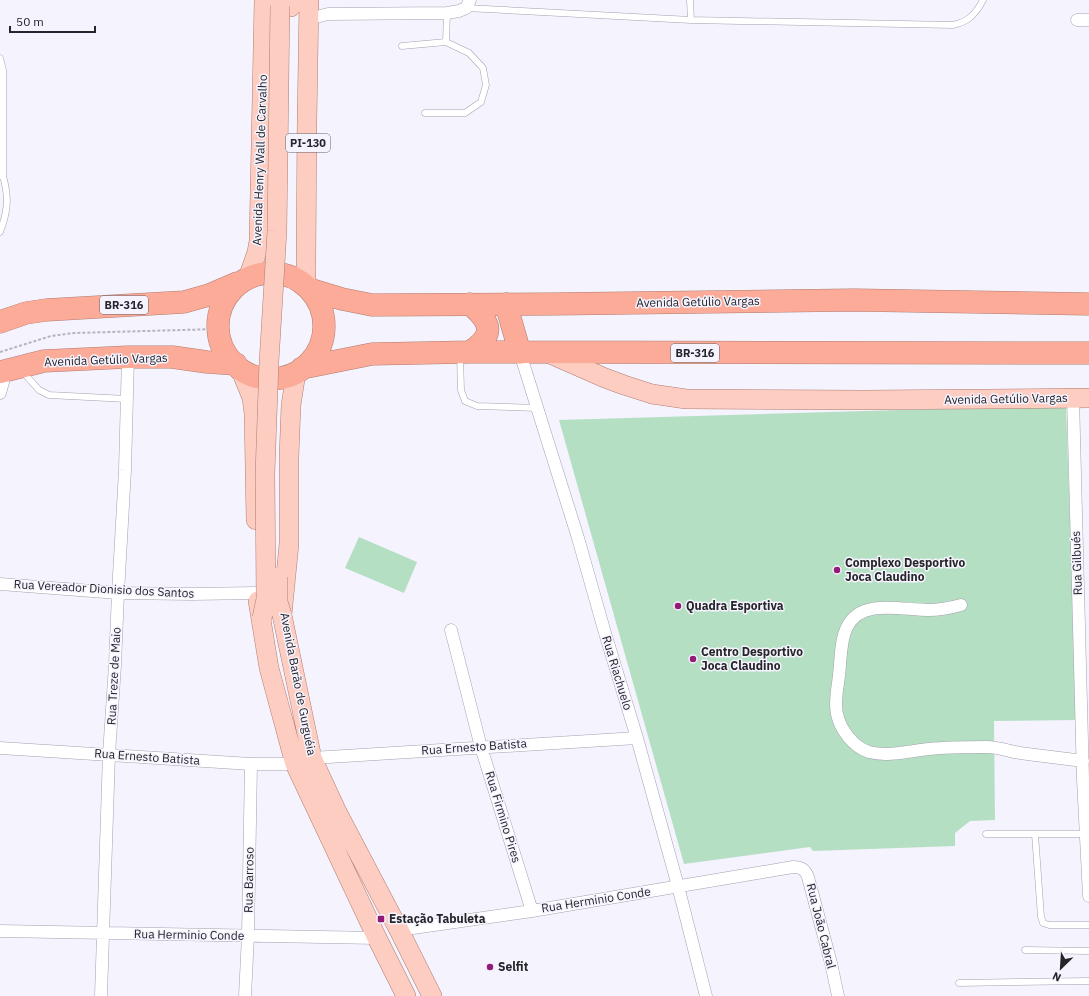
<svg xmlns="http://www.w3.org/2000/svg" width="1089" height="996" font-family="'IBM Plex Sans',sans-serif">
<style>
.green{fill:#b5dfc3}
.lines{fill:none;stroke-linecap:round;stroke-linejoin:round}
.lane-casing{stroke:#a3a1ae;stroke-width:7}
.street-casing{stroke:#a3a1ae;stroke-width:13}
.primary-casing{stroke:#b07c71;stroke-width:20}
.highway-casing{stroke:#b07c71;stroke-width:23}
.path{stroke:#b5b3bc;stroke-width:2;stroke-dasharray:3 2;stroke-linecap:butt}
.lane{stroke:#fff;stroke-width:6}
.street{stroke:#fff;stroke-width:12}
.primary{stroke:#fdcdc1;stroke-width:19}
.highway{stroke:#fbab97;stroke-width:22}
.primary-bridge-casing{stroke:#b07c71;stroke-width:20;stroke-linecap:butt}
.primary-bridge{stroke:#fdcdc1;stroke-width:19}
.poi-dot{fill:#931a77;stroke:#f5f3fe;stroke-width:1.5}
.labels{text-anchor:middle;stroke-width:3;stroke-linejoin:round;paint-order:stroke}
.shield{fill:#f5f3fe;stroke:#64636a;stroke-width:1}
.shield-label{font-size:11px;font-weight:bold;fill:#26252a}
.street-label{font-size:12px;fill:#26252a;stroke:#f5f3fe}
.poi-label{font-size:12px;font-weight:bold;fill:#26252a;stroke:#f5f3fe;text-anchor:start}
</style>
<rect width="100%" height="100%" fill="#f5f3fe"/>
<path class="green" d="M1066 405 1077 720 994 721 995 820 970 821 955 833V846L813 851 810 847 684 864 559 420Z
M359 537 417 562 404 593 345 568Z"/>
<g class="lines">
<defs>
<path id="lane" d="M690 0 691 20
M466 8 691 20 953 25C968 22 976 14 983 0
M402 46 446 42
M0 58 3 70V176
M425 113H465L481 102 486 85 483 68 469 53 446 42 447 13
M0 232C8 211 9 197 3 176H1
M460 356 461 390 465 401 477 406 538 408
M22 371 39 390 49 395 127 399
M986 834H1086
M1035 834 1041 917 1043 923 1049 925H1089
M1025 950 1089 951
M959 983 1089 981"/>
<path id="street" d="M308 19 328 14 447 13 459 11 466 8 470 0
M1077 20H1089
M520 353 578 538 605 633 637 738 678 886 706 996
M0 393 6 371
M1073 398 1083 779 1089 896
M0 584 118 593 191 594 257 593
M961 605C950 608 939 610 928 610 902 610 861 598 847 627 840 641 841 660 839 675 838 687 834 701 837 714 840 729 853 747 869 752 887 757 910 751 929 749 948 747 968 747 987 747 997 747 1009 751 1020 753 1041 756 1062 758 1083 761
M451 630 481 747 532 911
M0 748 251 764H295
M312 758 637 738
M399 930 532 911 793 867C801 867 805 869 808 877L831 963 838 996
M0 931 377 938
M101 996 109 754 115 665 118 593 125 470 128 357
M245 996 248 936 251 764"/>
<path id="primary" d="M291 7 293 0
M248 278 257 252 259 241 264 0
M306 286C306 190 307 95 309 0
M548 353 605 378 624 385 652 394 686 399 864 400 1089 398
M240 368 252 398 254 414 256 520
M296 373 291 405 289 457V544L282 615 312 758 337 812 399 930 432 996
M258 601 269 668 295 764 377 938 406 996"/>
<path id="highway" d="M218 326a53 53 0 1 1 106 0a53 53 0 1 1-106 0Z
M309 289 342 299 372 305 552 304 854 300 1089 304
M470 304C491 322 496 335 470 352
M506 304 520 353
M0 322 26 313 46 310 184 302 209 295 237 283
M302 368 372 354 470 352 1089 353
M0 372 44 361 128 357H172L207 362 236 364"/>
</defs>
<use href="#lane" class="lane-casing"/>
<use href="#street" class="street-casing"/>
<use href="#primary" class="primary-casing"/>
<use href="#highway" class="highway-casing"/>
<path class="path" d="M0 352 51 336 74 333 218 329"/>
<use href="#lane" class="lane"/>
<use href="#street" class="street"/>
<use href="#primary" class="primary"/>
<use href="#highway" class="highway"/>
<defs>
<path id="primary-bridge" d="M278 577V602L282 615
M262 618 266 599 265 474 269 362 277 231 280 6"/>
</defs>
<use href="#primary-bridge" class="primary-bridge-casing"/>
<use href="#primary-bridge" class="primary-bridge"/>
</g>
<g class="poi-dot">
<circle cx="837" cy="570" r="4"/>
<circle cx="678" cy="606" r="4"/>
<circle cx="693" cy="659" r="4"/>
<rect x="377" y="915" width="8" height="8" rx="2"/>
<circle cx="490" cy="967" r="4"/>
</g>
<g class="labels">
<g class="shield">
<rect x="286" y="134" width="44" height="18" rx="3"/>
<rect x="100" y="296" width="48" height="18" rx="3"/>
<rect x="671" y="344" width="48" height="18" rx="3"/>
</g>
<g class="shield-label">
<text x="308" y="147">PI-130</text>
<text x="124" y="309">BR-316</text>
<text x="695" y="357">BR-316</text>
</g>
<g class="street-label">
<text transform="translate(260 160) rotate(-88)" y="4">Avenida Henry Wall de Carvalho</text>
<text transform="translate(698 302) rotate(-1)" y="4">Avenida Getúlio Vargas</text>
<text transform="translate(106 360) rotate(-2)" y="4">Avenida Getúlio Vargas</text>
<text transform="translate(1006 399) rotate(-1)" y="4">Avenida Getúlio Vargas</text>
<text transform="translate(1077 563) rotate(-92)" y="4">Rua Gilbués</text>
<text transform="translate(104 589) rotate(3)" y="4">Rua Vereador Dionisio dos Santos</text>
<text transform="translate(617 673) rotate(73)" y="4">Rua Riachuelo</text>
<text transform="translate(114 676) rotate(-87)" y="4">Rua Treze de Maio</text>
<text transform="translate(298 684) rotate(79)" y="4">Avenida Barão de Gurguéia</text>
<text transform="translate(474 747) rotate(-4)" y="4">Rua Ernesto Batista</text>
<text transform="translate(147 757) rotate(4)" y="4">Rua Ernesto Batista</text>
<text transform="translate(503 817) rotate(73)" y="4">Rua Firmino Pires</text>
<text transform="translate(249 880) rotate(-89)" y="4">Rua Barroso</text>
<text transform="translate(596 900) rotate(-9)" y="4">Rua Herminio Conde</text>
<text transform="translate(821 926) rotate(76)" y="4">Rua João Cabral</text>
<text transform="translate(189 935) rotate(1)" y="4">Rua Herminio Conde</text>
</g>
<g class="poi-label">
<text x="845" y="567">Complexo Desportivo<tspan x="845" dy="14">Joca Claudino</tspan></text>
<text x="686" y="610">Quadra Esportiva</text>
<text x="701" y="656">Centro Desportivo<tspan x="701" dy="14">Joca Claudino</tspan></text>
<text x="389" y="923">Estação Tabuleta</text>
<text x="498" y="971">Selfit</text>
</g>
</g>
<g transform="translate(1061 968) rotate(205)" stroke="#f5f3fe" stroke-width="3" paint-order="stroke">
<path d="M0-3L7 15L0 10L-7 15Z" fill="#26252a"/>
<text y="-6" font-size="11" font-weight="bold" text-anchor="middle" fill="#26252a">N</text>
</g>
<path d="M10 26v6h85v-6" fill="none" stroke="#26252a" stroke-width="2"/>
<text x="16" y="26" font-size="12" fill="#26252a" stroke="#f5f3fe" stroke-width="3" paint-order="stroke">50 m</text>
</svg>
